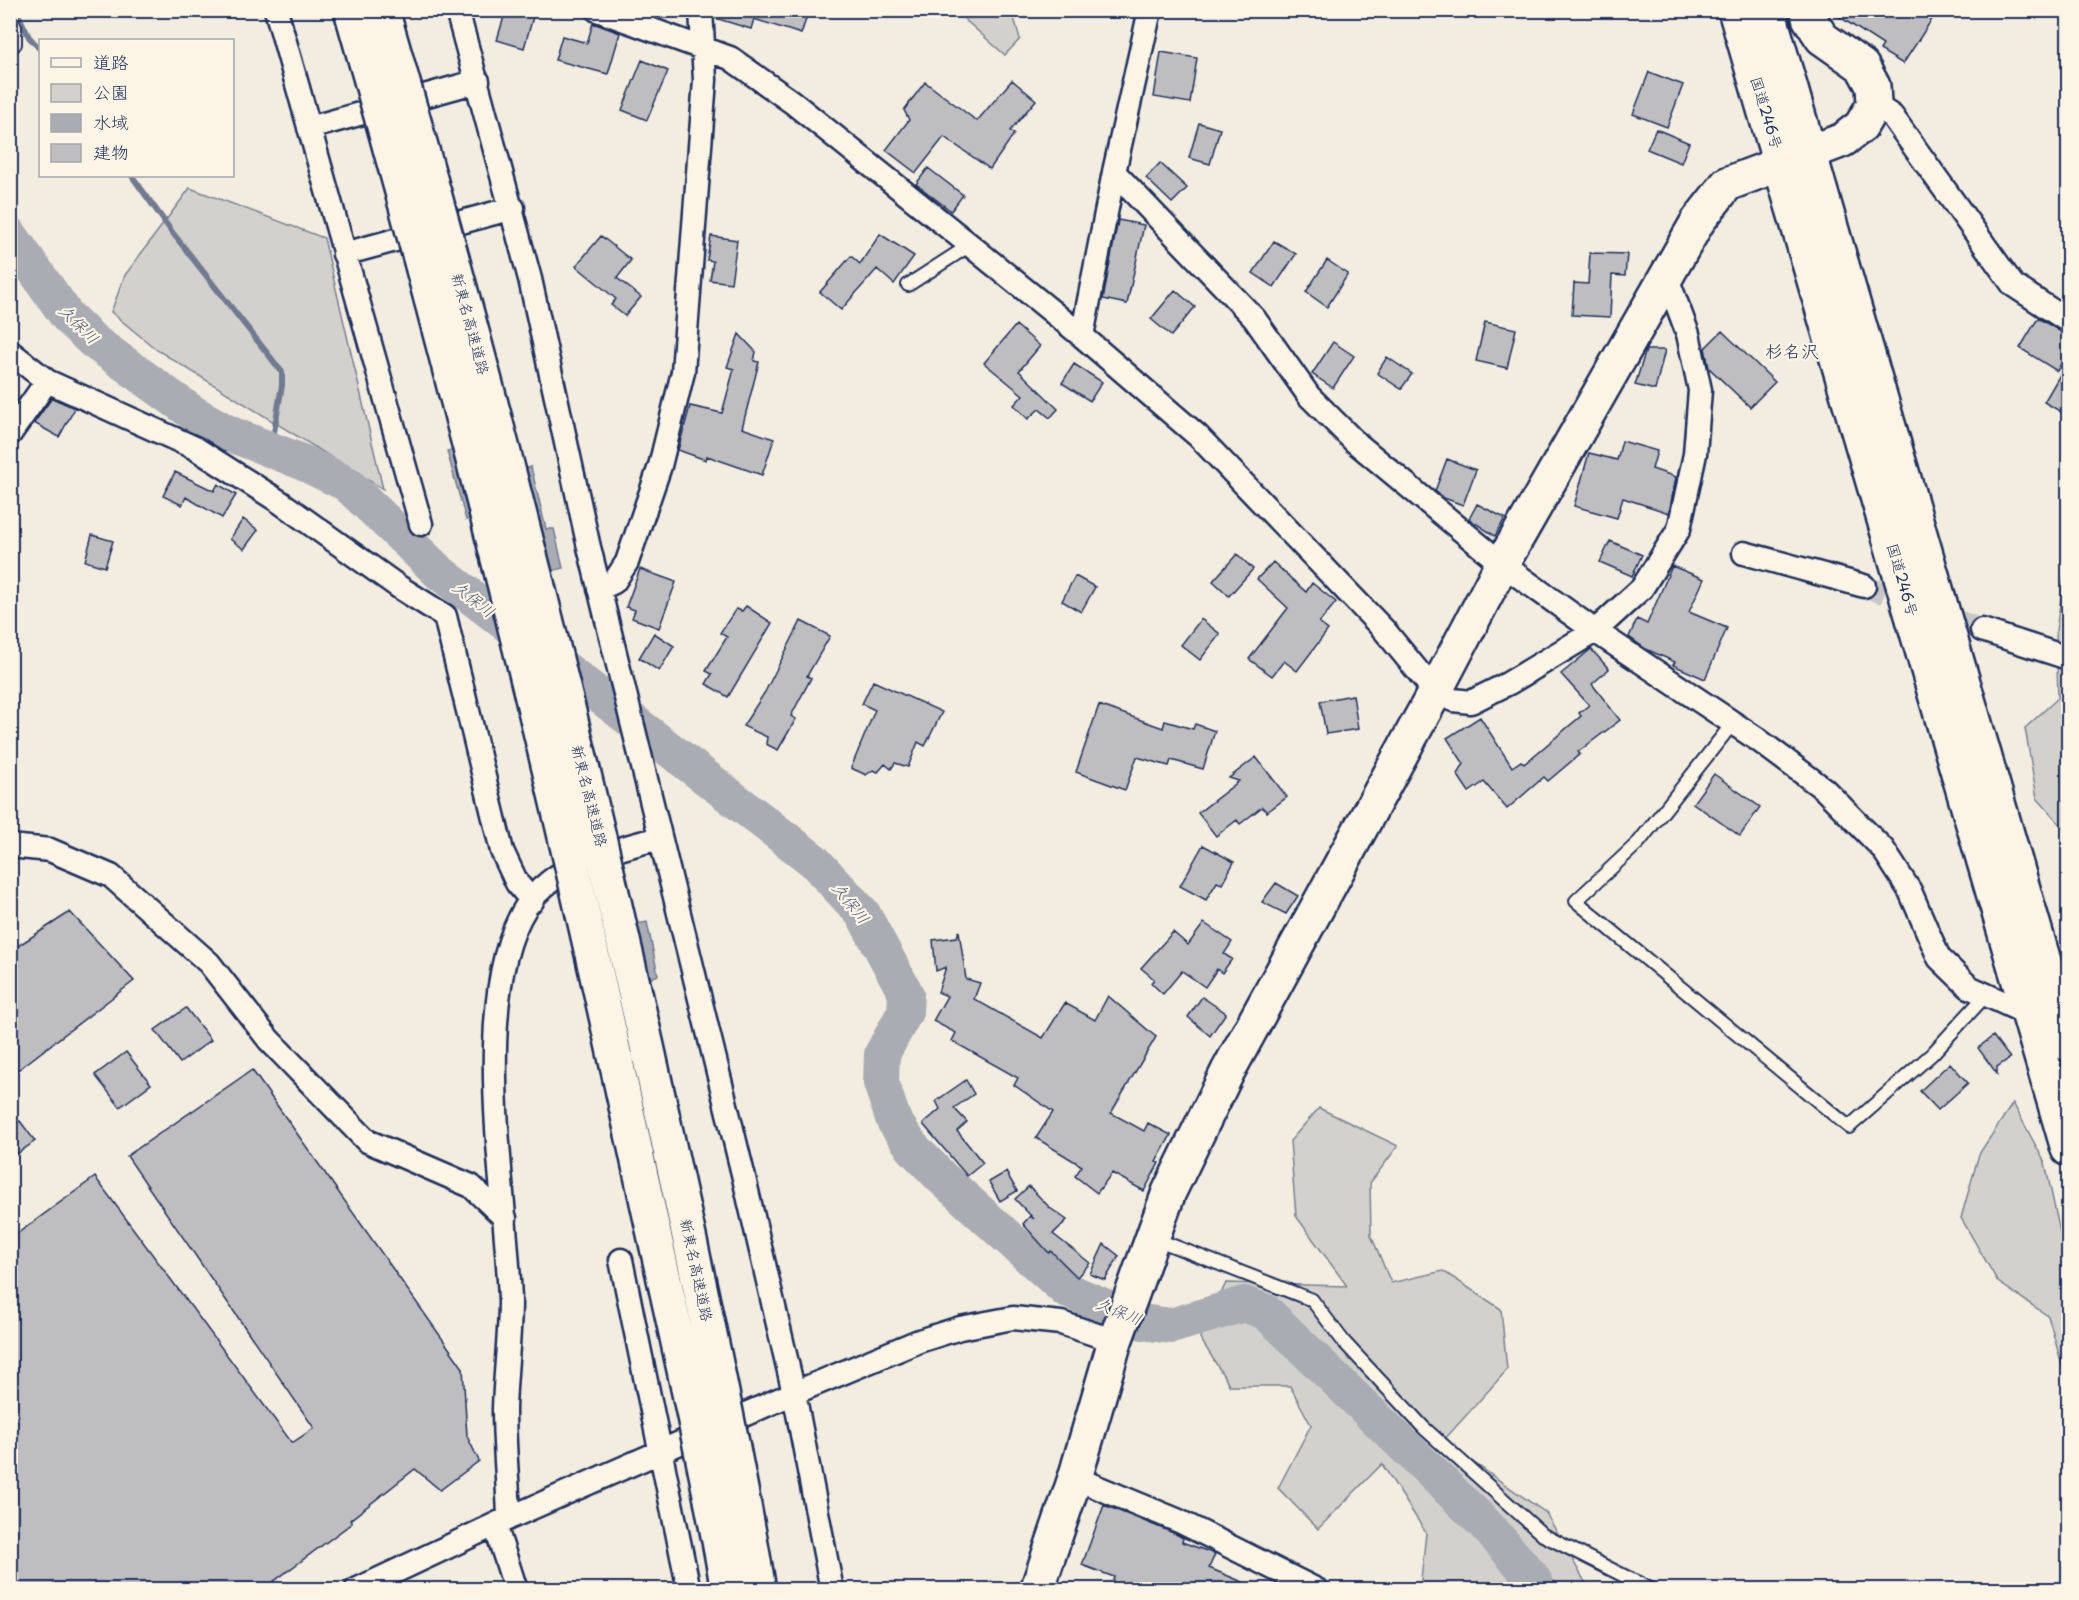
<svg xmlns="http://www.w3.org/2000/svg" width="2079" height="1600" font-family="'Playpen Sans','Klee One',sans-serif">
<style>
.green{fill:#d3d1cc;stroke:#778095;stroke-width:1.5}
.water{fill:#a9acb3;stroke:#707a91;stroke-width:1.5}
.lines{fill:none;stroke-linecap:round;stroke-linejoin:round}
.stream{stroke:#707a91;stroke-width:6}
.river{stroke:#a9acb3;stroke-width:36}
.building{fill:#bebec0;stroke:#1b2f5e;stroke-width:1.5}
.street-tunnel{stroke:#c8c7c6;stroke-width:22;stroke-dasharray:22 11;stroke-linecap:butt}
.lane-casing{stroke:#1b2f5e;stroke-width:16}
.street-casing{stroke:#1b2f5e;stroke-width:27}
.secondary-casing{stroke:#1b2f5e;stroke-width:38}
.highway-casing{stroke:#1b2f5e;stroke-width:38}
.lane{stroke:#fcf5e5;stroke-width:12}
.street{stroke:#fcf5e5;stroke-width:22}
.secondary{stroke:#fcf5e5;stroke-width:33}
.highway{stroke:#fcf5e5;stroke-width:33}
.highway-bridge-casing{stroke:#1b2f5e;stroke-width:38;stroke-linecap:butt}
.highway-bridge{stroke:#fcf5e5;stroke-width:33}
.labels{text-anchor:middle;stroke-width:4.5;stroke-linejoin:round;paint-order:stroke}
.street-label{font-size:15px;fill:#1b2f5e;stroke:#fcf5e5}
.water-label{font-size:16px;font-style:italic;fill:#465478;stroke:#fcf5e5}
.quarter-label{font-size:18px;fill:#1b2f5e;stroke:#fcf5e5}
</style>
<rect width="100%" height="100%" fill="#f3ede0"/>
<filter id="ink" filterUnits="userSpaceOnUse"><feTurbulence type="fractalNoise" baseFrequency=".0167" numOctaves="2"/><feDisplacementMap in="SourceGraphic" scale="12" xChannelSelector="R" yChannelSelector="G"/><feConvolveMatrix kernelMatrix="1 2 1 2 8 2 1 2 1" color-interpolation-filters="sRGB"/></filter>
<g filter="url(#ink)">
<path class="green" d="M955 11H1009L1013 14 1020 39 1005 55Z
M190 188 324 238 383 489 157 350 111 312 125 275Z
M2067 559H2068V833L2037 798 2025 728 2058 698 2056 630Z
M2013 1103 2045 1163 2068 1269V1377L2062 1365 2048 1316 1998 1282 1961 1218 1979 1154Z
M1319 1108 1398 1146 1370 1183 1371 1235 1391 1283 1443 1271 1501 1309 1507 1370 1443 1441 1546 1513 1589 1589H1420L1426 1533 1382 1464 1318 1529 1278 1488 1311 1425 1290 1386H1230L1200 1338 1226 1283 1347 1286 1296 1216 1290 1141Z"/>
<path class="water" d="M478 443 488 480 531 467 546 529H554L563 568 521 579 506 509 466 520 447 451Z
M647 922 658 975 649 979 657 1015 609 929Z"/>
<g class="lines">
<path class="stream" d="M16 10 29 37 40 49
M132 176 172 232 282 372V385L271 450"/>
<path class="river" d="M10 235 67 316 93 341 193 413 228 433 302 462 347 484 439 572 813 860 863 914 906 994 905 1012 882 1054 881 1083 894 1121 913 1148 941 1177 1066 1290 1142 1322 1171 1326 1244 1304 1266 1312 1486 1525 1531 1576 1539 1590"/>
</g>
<path class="building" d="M506 10H535L524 48 497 40Z
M715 10H809L801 34 754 19 751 29 715 18Z
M1829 10H1938L1903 64 1880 50 1883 45Z
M593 23 620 33 608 74 555 60 562 36 587 43Z
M1161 52 1197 58 1190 103 1154 97Z
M642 60 668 71 647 120 622 110Z
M1649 72 1683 85 1667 127 1633 114Z
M1012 80 1036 100 1010 131 1014 134 990 169 944 137 916 173 886 150 909 120 904 110 925 82 977 121Z
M1199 123 1220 129 1210 164 1189 158Z
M1656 129 1689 143 1681 163 1647 149Z
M1160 163 1187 188 1172 203 1146 178Z
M928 168 963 195 951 211 916 184Z
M1118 220 1144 225 1127 304 1103 299Z
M880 234 914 256 894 284 877 269 841 310 820 292 851 256 860 264Z
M601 236 631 260 617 278 641 297 625 316 611 305 616 299 576 266Z
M711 236 737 240 731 283 710 280 713 261 707 260Z
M1274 241 1296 254 1274 287 1253 273Z
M1590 253 1627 254 1625 276 1612 275 1610 317 1572 315 1574 283 1588 284Z
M1327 260 1348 274 1327 307 1306 292Z
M1175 290 1195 307 1171 336 1151 319Z
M2038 318 2068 336V352L2057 371 2020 348Z
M1485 322 1516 329 1507 368 1476 361Z
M1016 325 1040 346 1019 371 1058 409 1050 418 1039 409 1028 419 1014 405 1023 395 984 363Z
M1722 331 1775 382 1750 407 1709 368 1705 348Z
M739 334 756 352 754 361 759 362 742 428 774 439 762 475 707 456 706 460 678 450 690 406 722 413 734 369 727 367Z
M1333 342 1354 356 1333 388 1312 374Z
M1646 350H1665L1655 390 1635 385Z
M1387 357 1412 374 1401 389 1377 373Z
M2068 361V416L2044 402Z
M1074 364 1102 382 1090 401 1062 383Z
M52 398 75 408 59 437 34 423Z
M1622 441 1657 451 1652 469 1676 477 1669 513 1623 498 1617 518 1574 506 1589 453 1617 460Z
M1447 459 1476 470 1463 505 1444 498 1435 491Z
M175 472 214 491 218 484 236 495 222 518 186 497 182 505 163 496Z
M1477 504 1505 518 1495 536 1469 519Z
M243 519 258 530 244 549 230 539Z
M92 535 113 541 105 567 85 561Z
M1610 541 1642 555 1632 576 1600 562Z
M1237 554 1253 569 1229 596 1213 581Z
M1273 562 1306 592 1312 583 1336 602 1319 623 1328 630 1297 671 1284 661 1272 676 1249 659 1288 608 1257 579Z
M1672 566 1704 579 1689 612 1727 628 1705 679 1673 665 1675 662 1646 649 1629 637 1637 619 1647 624Z
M640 569 676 582 659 628 632 618 635 610 626 607Z
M1075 576 1095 587 1081 612 1062 601Z
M746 606 772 623 728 697 706 684 712 674 706 671 727 637 720 633 736 609 742 611Z
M1201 619 1220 634 1200 660 1181 645Z
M801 621 830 636 807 676 811 678 791 716 796 719 778 750 766 744 767 737 743 726 765 692Z
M654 633 674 646 659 671 639 658Z
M1591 649 1609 669 1592 684 1620 720 1578 752 1580 754 1548 781 1544 777 1507 809 1484 782 1469 792 1457 774 1464 764 1447 738 1480 717 1512 767 1521 761 1524 764 1581 716 1579 713 1589 705 1561 674Z
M873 681 942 712 925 746 918 742 908 767 895 763 891 769 885 764 878 772 873 770 866 775 851 768 875 710 862 704Z
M1353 695 1358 729 1326 734 1320 701Z
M1099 705 1163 728 1165 721 1193 729 1195 724 1215 731 1203 769 1171 760 1169 766 1137 757 1125 790 1076 772Z
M1256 757 1287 797 1267 812 1262 807 1240 824 1237 820 1216 836 1198 813 1239 781 1229 778Z
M1714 774 1760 807 1740 836 1693 803Z
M1203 845 1234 862 1222 884 1217 882 1206 900 1180 886Z
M1276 883 1298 896 1286 914 1262 902Z
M70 912 134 981 10 1076V951Z
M1204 923 1232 942 1224 954 1232 959 1222 973 1217 969 1205 987 1182 971 1163 994 1151 983 1154 979 1141 968 1173 932 1188 945Z
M959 931 966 979 980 983 974 999 1043 1038 1065 1003 1095 1020 1108 996 1156 1037 1111 1113 1144 1131 1148 1123 1171 1135 1156 1162 1159 1163 1144 1191 1112 1173 1097 1193 1075 1176 1082 1166 1036 1138 1053 1112 1014 1085 1018 1078 952 1041 956 1033 933 1021 947 996 938 992 946 967 936 971 933 940 957 937Z
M1202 997 1226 1013 1210 1036 1188 1017Z
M186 1008 211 1040 180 1063 155 1030Z
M1993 1036 2010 1058 1997 1067V1074L1978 1048Z
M126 1052 151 1084 120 1107 95 1075Z
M1950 1063 1968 1083 1938 1110 1920 1091Z
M252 1070 463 1368 467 1436 479 1461 440 1490 415 1469 350 1520 352 1523 262 1590H10V1239L95 1177 292 1443 314 1428 127 1156Z
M966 1080 974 1094 954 1108 967 1122 957 1131 983 1163 967 1176 923 1124 940 1109 936 1101Z
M20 1121 35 1141 10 1159V1128Z
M1006 1172 1017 1191 1000 1201 989 1182Z
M1029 1186 1050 1208 1067 1220 1053 1234 1090 1263 1077 1277 1051 1251 1049 1253 1023 1224 1030 1216 1034 1219 1015 1199Z
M1104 1244 1119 1256 1105 1280 1090 1274Z
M1104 1505 1176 1534 1183 1538 1182 1542 1215 1554 1209 1568 1262 1590H1132L1112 1582 1114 1577 1082 1565Z"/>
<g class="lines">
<path class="street-tunnel" d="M1864 586 1982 630"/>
<defs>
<path id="lane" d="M10 17 15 27V44L10 48
M908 285 970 245
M1733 723 1639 842 1576 901 1849 1127 1932 1054 1986 995
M1153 1238 1312 1300 1344 1342 1424 1428 1543 1535 1652 1590"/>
<path id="street" d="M276 10 421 524
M457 10 530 279 588 543 744 1178 794 1393 832 1590
M597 10 730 58 792 102 970 245 1082 336 1198 436 1385 631 1435 692 1453 700 1471 702 1509 683 1595 631 1642 588 1679 529 1695 454 1700 390 1688 334 1666 275
M1874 104 1892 116 2013 285 2068 321
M309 128 478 81
M1114 172 1254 318 1309 396 1354 441 1502 564 1595 631 1757 739 1824 789 1883 849 1910 891 1939 958 1969 987 2037 1018
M344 254 513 208
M1082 336 1114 172 1150 10
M10 352 47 381
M10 434 47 381 195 448 280 502 399 587 445 616 502 851 517 883 532 901
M1744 553 1864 586
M599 589 614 582 627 562 660 466 683 372 705 80 701 10
M1982 630 2068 658
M10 846 50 850 111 876 209 963 269 1040 367 1141 471 1186 505 1218
M621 1260 689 1590
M1075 1478 1179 1521 1317 1590
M509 1518C508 1482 504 1445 504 1409 505 1373 510 1337 510 1301 507 1195 469 996 526 907 555 863 613 850 660 838
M495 1525 516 1590
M356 1590 509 1518 794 1393 919 1341 960 1328 1013 1318 1061 1323 1115 1341"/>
<path id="secondary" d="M1037 1590 1075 1478 1115 1341 1169 1192 1228 1071 1435 692 1502 564 1698 221 1727 184 1843 140 1861 126 1874 104 1873 86 1862 66 1822 38 1809 18 1808 10"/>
<path id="highway" d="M1735 10 2068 1149
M1768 10 2068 1044"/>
</defs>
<use href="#lane" class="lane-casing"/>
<use href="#street" class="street-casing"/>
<use href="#secondary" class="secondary-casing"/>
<use href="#highway" class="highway-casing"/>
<use href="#lane" class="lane"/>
<use href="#street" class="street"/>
<use href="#secondary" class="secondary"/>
<use href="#highway" class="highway"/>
<defs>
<path id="highway-bridge" d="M351 10C458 382 550 757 632 1134 665 1286 701 1437 728 1590
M382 10C482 353 569 698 647 1046 687 1227 728 1407 759 1590"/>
</defs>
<use href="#highway-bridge" class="highway-bridge-casing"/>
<use href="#highway-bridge" class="highway-bridge"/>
</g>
</g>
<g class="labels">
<g class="street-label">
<text transform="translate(1766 113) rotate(73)" y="5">国道246号</text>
<text transform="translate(470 324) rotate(75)" y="5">新東名高速道路</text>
<text transform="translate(1902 580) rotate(74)" y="5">国道246号</text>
<text transform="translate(589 796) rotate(76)" y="5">新東名高速道路</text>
<text transform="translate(696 1270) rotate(78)" y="5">新東名高速道路</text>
</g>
<g class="water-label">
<text transform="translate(79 324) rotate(45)" y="6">久保川</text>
<text transform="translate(474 599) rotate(38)" y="6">久保川</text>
<text transform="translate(851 903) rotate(51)" y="6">久保川</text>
<text transform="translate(1119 1311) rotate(22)" y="6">久保川</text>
</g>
<g class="quarter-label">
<text x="1792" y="358">杉名沢</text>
</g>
</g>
<rect width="2079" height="1600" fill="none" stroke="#fcf5e5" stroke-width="36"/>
<rect x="18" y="18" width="2043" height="1564" fill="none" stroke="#1b2f5e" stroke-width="2" filter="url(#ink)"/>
<rect x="39" y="39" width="195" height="138" fill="#fcf5e5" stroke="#a2a6af" stroke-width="1.5"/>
<rect x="51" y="58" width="30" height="9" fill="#fcf5e5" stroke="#a2a6af" stroke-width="1.5"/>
<text x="93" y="69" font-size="18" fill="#1b2f5e">道路</text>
<rect x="51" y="84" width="30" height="18" fill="#d3d1cc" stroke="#a2a6af" stroke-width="1.5"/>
<text x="93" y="99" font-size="18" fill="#1b2f5e">公園</text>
<rect x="51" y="114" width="30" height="18" fill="#a9acb3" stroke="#a2a6af" stroke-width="1.5"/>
<text x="93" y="129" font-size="18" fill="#1b2f5e">水域</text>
<rect x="51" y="144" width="30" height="18" fill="#bebec0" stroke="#a2a6af" stroke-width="1.5"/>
<text x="93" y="159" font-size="18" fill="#1b2f5e">建物</text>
</svg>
